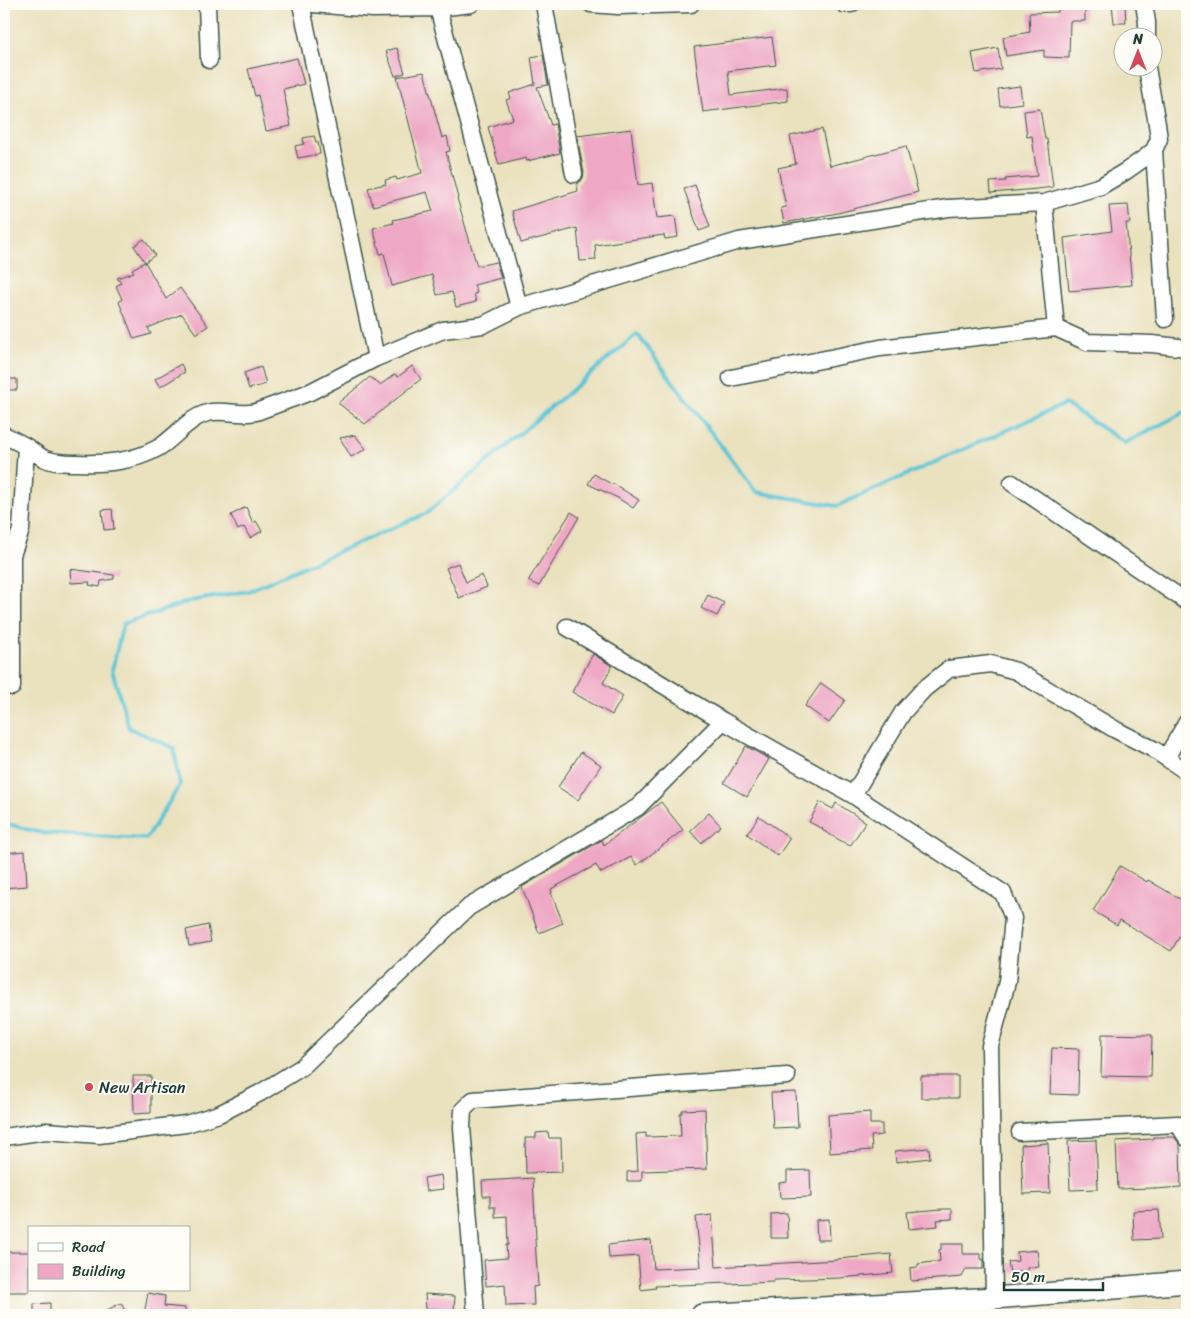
<svg xmlns="http://www.w3.org/2000/svg" width="1191" height="1319" font-family="Sriracha,sans-serif">
<style>
.lines{fill:none;stroke-linecap:round;stroke-linejoin:round}
.stream{stroke:#5bc5d6;stroke-width:4}
.building{fill:#eea7c5}
.minor-casing{stroke:#3d5649;stroke-width:19}
.major-casing{stroke:#3d5649;stroke-width:24}
.minor{stroke:#fff;stroke-width:16}
.major{stroke:#fff;stroke-width:21}
.poi-dot{fill:#d1495b;stroke:#fdfcf7;stroke-width:2}
.labels{text-anchor:middle;stroke-width:4;stroke-linejoin:round;paint-order:stroke}
.poi-label{font-size:16px;fill:#1f3d34;stroke:#fdfcf7;text-anchor:start}
</style>
<rect width="100%" height="100%" fill="#fdfcf7"/>
<filter id="ink" filterUnits="userSpaceOnUse"><feTurbulence type="fractalNoise" baseFrequency=".02" numOctaves="2"/><feDisplacementMap in="SourceGraphic" scale="10" xChannelSelector="R" yChannelSelector="G"/><feConvolveMatrix kernelMatrix="1 2 1 2 8 2 1 2 1" color-interpolation-filters="sRGB"/></filter>
<filter id="wash" filterUnits="userSpaceOnUse"><feTurbulence type="fractalNoise" baseFrequency=".0096" numOctaves="4" result="noise"/><feDisplacementMap in="SourceGraphic" scale="20" xChannelSelector="R" yChannelSelector="G"/><feGaussianBlur stdDeviation="1.12" result="paint"/><feColorMatrix in="noise" values="0 0 0 0 0 0 0 0 0 0 0 0 0 0 0 0 0 1.4 0 .05"/><feComposite in="paint" operator="in"/></filter>
<g filter="url(#wash)">
<rect width="100%" height="100%" fill="#eae1be"/>
<g class="lines">
<path class="stream" d="M4 823 42 833 146 839 180 785 174 748 129 728 112 670 123 624 191 601 248 591 427 513 637 334 756 492 837 506 1065 404 1125 443 1187 411"/>
</g>
<g id="blocks">
<path class="building" d="M1058 4H1085V21H1070L1069 58 1044 57V50L1006 56 1003 37 1030 32 1029 13 1058 12Z
M1112 4H1125L1126 23H1114Z
M772 37 776 65 728 71 731 95 787 88 788 101 703 112 694 47Z
M397 48 405 73 395 76 386 51Z
M998 48 1001 69 976 73 972 53Z
M543 55 548 85 537 87 551 125 555 124 560 153 527 161 526 158 499 165 488 127 513 119 506 100 511 98 509 93 535 84 531 57Z
M297 58 304 84 283 89 291 126 266 131 258 95 255 96 248 69Z
M424 72 442 138 447 136 450 151 446 152 458 198H457L477 266 496 262 501 278 474 285 477 293 474 294 476 302 456 307 452 292 437 295 432 275 392 286 384 253 380 254 373 228 394 223 393 220 433 211 427 192 373 206 368 188 386 184 385 180 396 177 397 180 422 173 397 77Z
M1020 86 1022 103 1000 106 998 89Z
M1040 109 1045 139H1047L1053 187 1037 189 991 193 990 182 1006 181 1005 179 1037 176 1032 136 1027 137 1024 111Z
M631 129 638 185 652 183 657 218 675 216 678 237 665 239 664 235 595 245 596 260 580 261 577 228 521 243 512 211 578 191 577 184 581 181 583 178 584 173 577 136Z
M822 129 830 166 906 146 918 192 838 213 784 223 781 208 786 207 778 168 796 164 790 136Z
M314 136 316 142H318L320 154 298 158 295 146 304 144 303 138Z
M695 185 710 227 699 231 684 189Z
M1128 205 1130 223H1126L1132 285 1069 291 1064 238 1112 231 1109 206Z
M144 239 155 255 145 262 134 246Z
M145 262 166 299 180 288 208 326 196 334 182 314 148 328 151 334 134 339 119 302 122 299 116 286 121 283 117 278 134 272 132 269Z
M181 364 185 372 160 387 155 379Z
M412 366 421 379 365 424 338 403 370 377 380 385 395 374 398 377Z
M261 367 266 384 249 389 244 373Z
M6 379H17V390H6Z
M355 435 366 449 351 457 340 438Z
M594 474 613 485 614 484 639 500 633 508 618 498 588 484Z
M246 507 253 523 256 521 262 531 250 538 244 527 238 530 231 515Z
M112 509 114 529 104 530 102 510Z
M571 512 579 517 539 586 528 581Z
M458 563 466 582 482 575 487 587 459 598 446 568Z
M70 569 114 575V579L101 581 100 587 89 585 90 582 71 583Z
M708 595 724 603 717 616 701 608Z
M593 654 612 666 603 683 623 696 612 715 572 692Z
M821 683 845 700 829 723 805 706Z
M746 746 769 759 747 797 724 783Z
M581 752 601 765 578 800 558 787Z
M661 802 683 830 637 865 631 857 601 873 596 865 551 889 552 892 551 893 563 923 539 933 522 887 602 840 604 845Z
M820 802 833 809 836 803 866 822 850 846 822 830 823 829 809 822Z
M709 813 721 826 701 843 690 831Z
M759 816 790 838 778 856 747 834Z
M25 851 27 886 4 888V853Z
M1120 866 1147 882 1148 880 1187 903V924L1171 951 1120 920 1117 925 1093 911Z
M208 925 211 942 189 946 186 930Z
M1102 1034 1152 1035 1151 1077 1101 1076Z
M1052 1048 1079 1049 1078 1095 1050 1094Z
M133 1076H151V1113L134 1114Z
M921 1076H958V1098H921Z
M796 1092 798 1127 773 1128 771 1093Z
M705 1109 707 1169 642 1171V1181H627V1172L638 1171 636 1134 646 1133V1137L681 1136 680 1113H682V1110Z
M870 1112V1124H882V1135L871 1136 872 1150 830 1153 828 1115Z
M548 1132 549 1138H561L562 1172 526 1173 525 1138H536V1133Z
M1153 1137H1174L1180 1144 1181 1187 1155 1189V1188L1118 1189 1116 1141 1153 1139Z
M1096 1140 1098 1189 1070 1190 1068 1141Z
M1048 1143 1050 1193 1023 1194 1021 1145Z
M929 1148 930 1158 896 1162 895 1151Z
M810 1170 811 1197 780 1198 779 1183 787 1182V1171Z
M441 1175 443 1189 426 1191 424 1178Z
M533 1178 536 1239H535L538 1286 533 1287 534 1305 506 1306 505 1284 486 1286 484 1260 507 1258 506 1245H508L507 1216 495 1217V1207H490V1196H483L482 1181Z
M942 1209H952V1219L937 1220 938 1226 909 1229 907 1212Z
M1159 1210 1161 1239 1134 1240 1133 1211Z
M787 1213 788 1238H771V1214Z
M712 1215 716 1267 838 1260V1259L891 1254 893 1273 840 1278 774 1280V1282L728 1284V1283L655 1286 656 1288 641 1290 638 1256 609 1258 608 1245 651 1240 654 1269 701 1267 696 1217Z
M829 1219 830 1240H817L816 1220Z
M941 1244H963V1254H981V1259H983V1269H966L962 1277 911 1281 910 1268 918 1267V1264L940 1261 939 1250 941 1249Z
M1037 1250 1039 1267 1027 1268V1271L1010 1273 1008 1262 1018 1261 1017 1252Z
M4 1252H29V1292H4Z
M148 1293 165 1296 164 1306 185 1308V1315H144Z
M425 1294 455 1296 454 1312H439V1309H426Z
M50 1303V1315H34V1304Z
M121 1303 127 1315H97Z"/>
</g>
</g>
<g filter="url(#ink)">
<use href="#blocks" fill-opacity="0" stroke="#3d5649" stroke-width="1"/>
<g class="lines">
<defs>
<path id="minor" d="M207 4 209 60
M301 4 376 358
M313 4 373 9 438 8 471 4
M544 4 574 174
M591 4 618 6 691 4
M844 4H851
M1144 4 1147 22V38
M438 8 519 307
M1154 150 1165 319
M1044 203 1056 328
M731 378 880 348 1056 328 1087 342 1152 344 1187 348
M4 435C12 439 20 443 27 447 32 451 38 455 43 458 53 463 66 463 77 463 105 464 133 462 158 448 175 438 187 419 207 413 223 409 240 416 256 412L310 392 376 358 443 330 483 325 519 307 739 241 948 208 1044 203 1101 186 1126 171 1146 157 1154 150 1159 139 1157 124 1147 68
M1012 483 1187 602
M567 627 723 721 853 795 1003 893 1013 918 1007 982 990 1046 994 1298
M12 687V555L21 530 26 447
M1166 758 1187 722
M853 795 903 712 924 689 949 669 991 664 1016 671 1116 730 1153 749 1187 772
M1020 1132 1178 1124 1187 1138
M4 1137 46 1131 99 1135 186 1124 219 1114 260 1093 302 1067 469 907 638 807 723 721
M476 1315 462 1127 463 1110 473 1100 787 1076"/>
<path id="major" d="M702 1315 994 1298 1187 1282"/>
</defs>
<use href="#minor" class="minor-casing"/>
<use href="#major" class="major-casing"/>
<use href="#minor" class="minor"/>
<use href="#major" class="major"/>
</g>
</g>
<circle class="poi-dot" cx="89" cy="1087" r="5"/>
<g class="labels">
<g class="poi-label">
<text x="99" y="1093">New Artisan</text>
</g>
</g>
<rect width="1191" height="1319" fill="none" stroke="#fdfcf7" stroke-width="20"/>
<rect x="28" y="1226" width="162" height="65" fill="#fdfcf7" stroke="#a4b0a9"/>
<rect x="38" y="1243" width="25" height="8" fill="#ffffff" stroke="#a4b0a9"/>
<text x="72" y="1252" font-size="15" fill="#1f3d34">Road</text>
<rect x="38" y="1264" width="25" height="15" fill="#eea7c5" stroke="#a4b0a9"/>
<text x="72" y="1276" font-size="15" fill="#1f3d34">Building</text>
<g transform="translate(1138 52)"><circle r="24" fill="#fdfcf7" stroke="#a4b0a9"/>
<path d="M0-4L9 19L0 12L-9 19Z" fill="#d1495b"/>
<text y="-8" font-size="14" font-weight="bold" text-anchor="middle" fill="#1f3d34">N</text>
</g>
<path d="M1004 1282v8h99v-8" fill="none" stroke="#1f3d34" stroke-width="2.5"/>
<text x="1011" y="1282" font-size="15" fill="#1f3d34" stroke="#fdfcf7" stroke-width="4" paint-order="stroke">50 m</text>
</svg>
